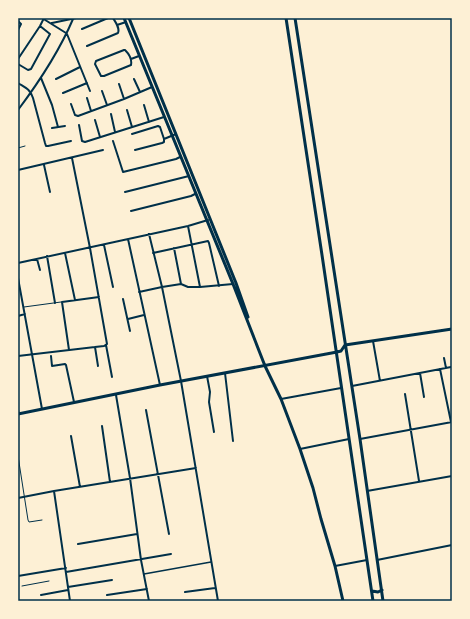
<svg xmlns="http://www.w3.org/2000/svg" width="470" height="619" font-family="Montserrat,sans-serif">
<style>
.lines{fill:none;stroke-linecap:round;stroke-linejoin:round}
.service{stroke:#003049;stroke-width:1}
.pedestrian{stroke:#003049;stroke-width:1.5}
.minor{stroke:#003049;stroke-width:2}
.secondary{stroke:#003049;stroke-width:3}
.neatline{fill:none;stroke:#003049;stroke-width:1.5}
</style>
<rect width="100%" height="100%" fill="#fdf0d5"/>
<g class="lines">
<path class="service" d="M18 148 25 146
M24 307 61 302
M18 406 19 413
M18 456 28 520 29 522 42 520
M22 586 49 581"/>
<path class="pedestrian" d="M144 574 211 562"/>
<path class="minor" d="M42 18 66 33
M18 21 21 24 18 30
M52 23 76 18
M117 25 126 22
M82 29 108 18
M67 34 90 91
M87 46 118 33C120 28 116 23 113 18
M124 50H125C129 54 132 60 131 65L104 76H101L95 64 96 61Z
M18 59 40 26 44 18
M131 59 139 56
M18 64 28 70 31 69 50 34 40 26
M41 78 52 105 58 127
M56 79 80 67
M134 79 140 92
M18 83C26 88 30 89 33 98L45 143 46 146H48L71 141
M119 84 124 99
M102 91 107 105
M63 93 87 83
M87 98 91 111
M71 104 75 115 78 116 124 99 152 87
M144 105 149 122
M18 110C39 82 59 52 73 19
M127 110 132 127
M111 114 115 132
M95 120 100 137
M79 125 82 141 85 142 164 117
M52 128 65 126
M132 134 158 126 160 127 164 139V142L162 143 135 150
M164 139 176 134
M113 141 123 172 176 159 180 157
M44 165 50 192
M18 170 103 150
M125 192 189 176
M131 211 191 196 195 194
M188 226 200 287
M149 234 162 287 181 381 218 601
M128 239 160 385
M104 245 113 287
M174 248 181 284
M65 253 75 300
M153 253 208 241 209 243 219 286
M47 256 55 303
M37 259 40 270
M18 263 188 226 208 220
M18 278 42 409
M139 292 162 287 181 284 188 287H200L233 284
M123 299 130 331
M18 316 25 314
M128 319 144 315
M373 341 380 381
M106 345 112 377
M95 347 98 366
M69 350 62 302 99 297
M18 356 95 347 104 346 107 344 90 248 72 158
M51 356 52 366 65 364 66 365 74 402
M444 358 446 368
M440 369 451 422
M225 373 233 441
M420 373 424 397
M207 376 210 392 209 402 214 432
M352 386 451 367
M405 394 419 481
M116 395 130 478 141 560 149 601
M281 399 341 388
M146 410 169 534
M102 426 110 482
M71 436 80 487
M360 439 452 422
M300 449 349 439
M54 491 70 601
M367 491 452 476
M18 498 54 491 196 468
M78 544 137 534
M377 560 452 545
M335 566 367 560
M66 572 171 554
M18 576 66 568
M68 587 112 580
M185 592 215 588
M41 595 68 590
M107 595 147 589"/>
<path class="secondary" d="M124 18 233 284 265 366 281 399 300 449 313 488 321 519 335 566 343 601
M129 18 236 283 248 317
M286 18 322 255 373 601
M295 18 360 439 383 601
M345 345 452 329
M18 414 160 385 337 352 341 351 345 345
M372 591 378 592 382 590"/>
</g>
<rect width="470" height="619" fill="none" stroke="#fdf0d5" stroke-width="38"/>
<rect x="19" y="19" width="432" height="581" class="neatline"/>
</svg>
